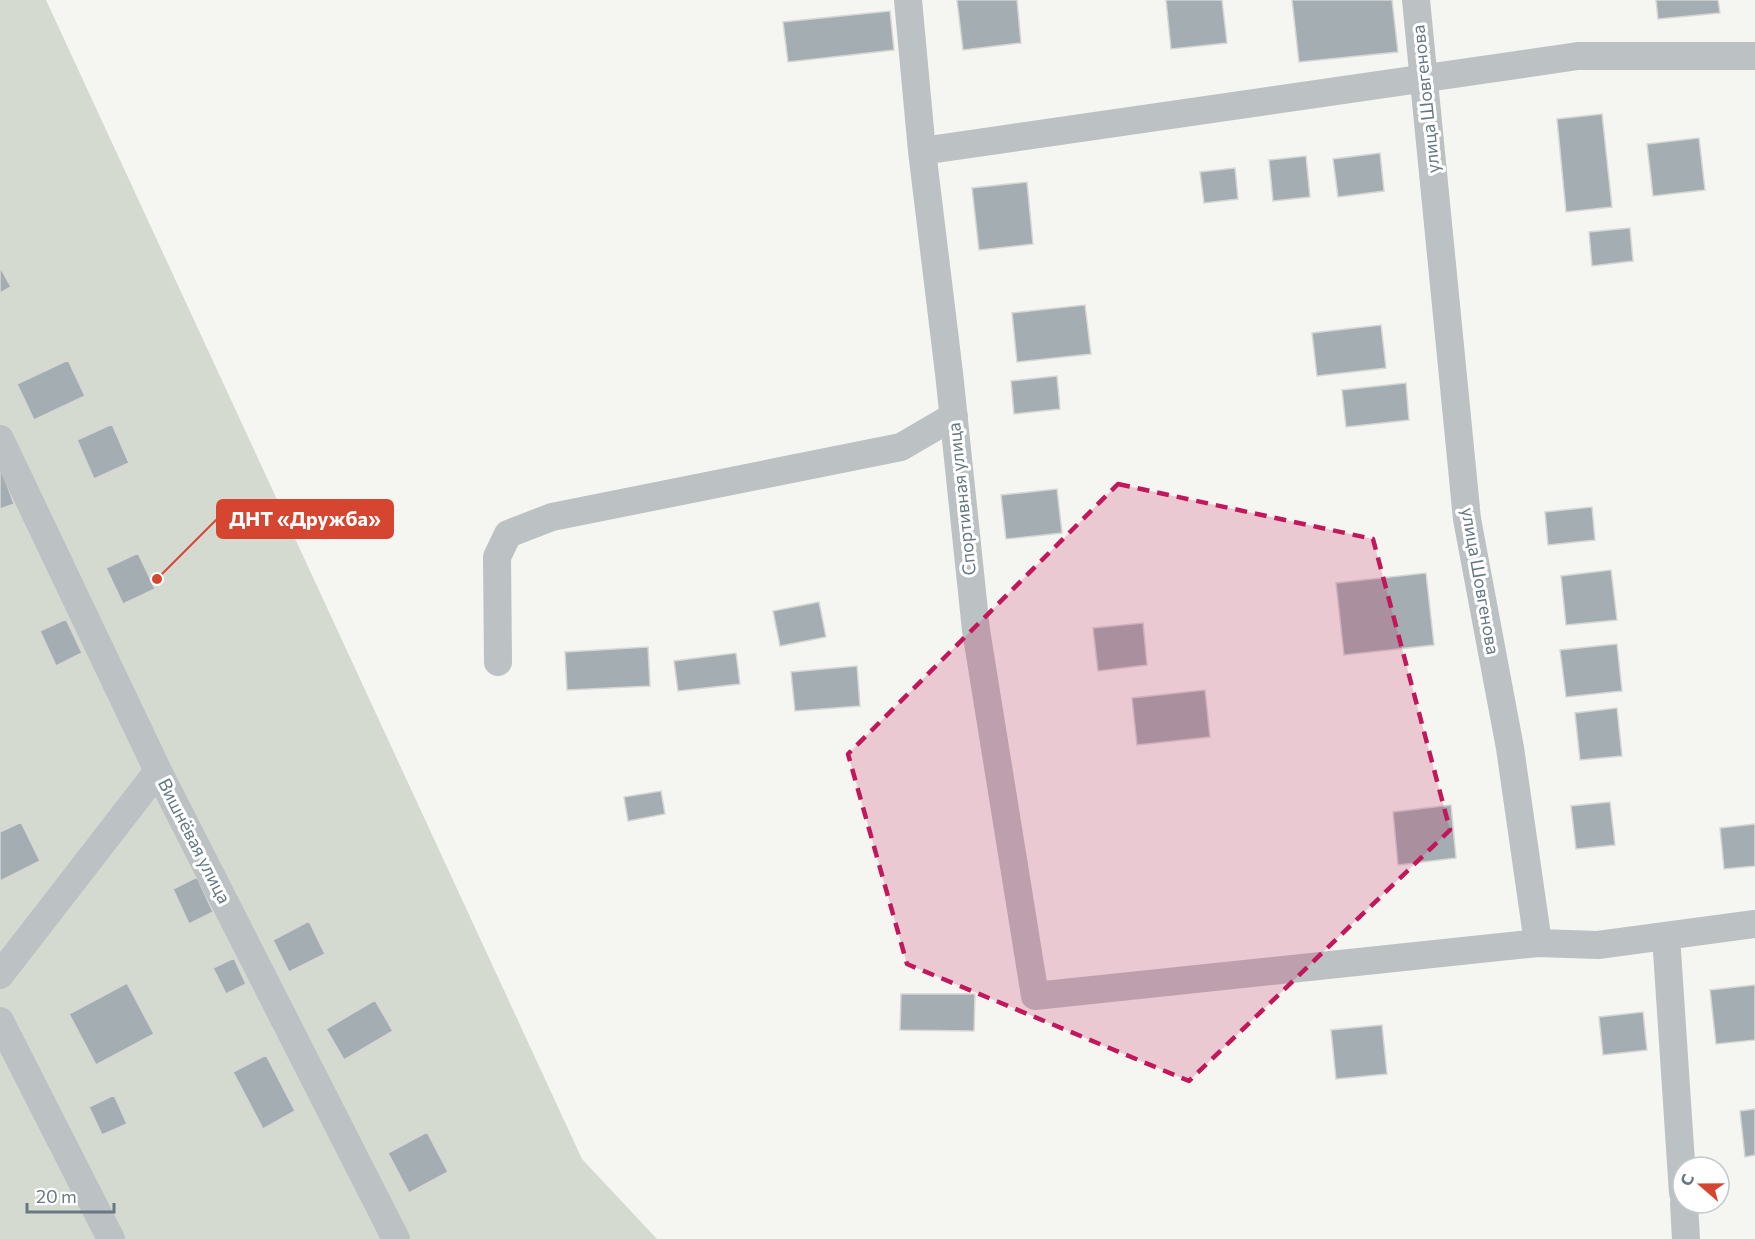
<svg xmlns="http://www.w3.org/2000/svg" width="1755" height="1239" font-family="Commissioner,sans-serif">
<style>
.green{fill:#d5dad1}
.building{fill:#a4adb1;stroke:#d6d6d4;stroke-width:1.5}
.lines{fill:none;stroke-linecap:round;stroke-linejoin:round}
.minor{stroke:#bcc1c3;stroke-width:28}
.marked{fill:#c2185b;fill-opacity:0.2;stroke:#c2185b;stroke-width:4.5;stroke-dasharray:12 8;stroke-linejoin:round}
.labels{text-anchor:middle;stroke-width:6;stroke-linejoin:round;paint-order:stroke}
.street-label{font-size:18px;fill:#667881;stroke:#fff}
.leader{fill:none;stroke:#d64530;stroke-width:2}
.callout-dot{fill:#d64530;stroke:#fff;stroke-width:2}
.callout{fill:#d64530;stroke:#d64530;stroke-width:2}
.callout-label{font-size:20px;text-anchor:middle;font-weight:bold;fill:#fff}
</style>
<rect width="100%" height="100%" fill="#f5f5f2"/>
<path class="green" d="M0 0H46L582 1159 657 1239H0Z"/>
<path class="building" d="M957 0H1017L1021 43 963 50Z
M1166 0H1222L1227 43 1171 49Z
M1292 0H1392L1398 52 1299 62Z
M1656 0H1718L1720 13 1658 19Z
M890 11 894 50 788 62 783 22Z
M1602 114 1612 207 1566 212 1557 119Z
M1699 138 1705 190 1653 196 1647 144Z
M1380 153 1384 191 1338 197 1333 159Z
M1306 156 1310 197 1273 201 1269 160Z
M1235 168 1238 199 1204 203 1200 172Z
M1027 182 1033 244 979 250 972 188Z
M1630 228 1633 261 1592 266 1589 232Z
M0 267 11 287 0 293Z
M1085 305 1091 354 1017 362 1012 313Z
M1381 325 1386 368 1317 376 1312 333Z
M68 360 85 396 34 420 17 384Z
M1057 376 1060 409 1014 414 1011 381Z
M1406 383 1409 420 1346 427 1342 390Z
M112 424 129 463 94 479 77 440Z
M0 465 14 504 0 509Z
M1057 489 1062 533 1006 539 1001 495Z
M1592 507 1595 540 1548 545 1545 512Z
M138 553 155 589 123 604 106 568Z
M1611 570 1617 620 1566 625 1561 576Z
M1426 573 1434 645 1344 655 1336 583Z
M819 602 826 637 780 646 773 611Z
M66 619 82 653 56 666 40 631Z
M1143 623 1147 665 1098 671 1093 628Z
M1617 644 1622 691 1566 697 1560 650Z
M648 647 650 686 567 690 565 652Z
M736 653 740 684 678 691 674 661Z
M857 666 860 706 795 711 791 672Z
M1205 690 1210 737 1137 745 1132 698Z
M1617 708 1622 756 1580 760 1575 713Z
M661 791 665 814 628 821 624 797Z
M1610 802 1615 845 1576 849 1571 806Z
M1451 805 1456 858 1398 865 1393 812Z
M21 822 40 861 0 881V832Z
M1755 824V866L1724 869 1720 828Z
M197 877 213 912 189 924 173 889Z
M309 921 325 954 289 972 273 940Z
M234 958 246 984 226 994 213 968Z
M127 983 154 1034 96 1065 69 1014Z
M1755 985V1040L1716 1044 1710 990Z
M901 994H975L974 1031 900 1030Z
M375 1000 393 1031 344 1060 326 1029Z
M1643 1012 1647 1050 1603 1055 1599 1017Z
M1382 1025 1387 1074 1336 1079 1331 1030Z
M266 1055 295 1111 263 1129 233 1072Z
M114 1095 127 1124 102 1135 89 1107Z
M1755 1109V1155L1745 1157 1740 1111Z
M427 1132 448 1172 409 1193 388 1153Z"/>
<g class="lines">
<path class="minor" d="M908 0 922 151 949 373 976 630 1035 996 1538 943
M1416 0 1467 519 1510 748 1538 943 1598 945 1755 924
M922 151 1578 56H1755
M0 439 158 771 396 1239
M498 662 497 557 508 534 552 517 901 447 954 416
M1666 936 1683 1193
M0 975 158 771
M0 1021 111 1239
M1684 1203 1686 1239"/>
</g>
<path class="marked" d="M1118 484 1373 539 1450 830 1189 1081 907 964 848 754Z"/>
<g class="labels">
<g class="street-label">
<text transform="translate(1426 99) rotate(-96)" y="6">улица Шовгенова</text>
<text transform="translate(962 499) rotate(-96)" y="6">Спортивная улица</text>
<text transform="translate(1480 581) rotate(80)" y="6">улица Шовгенова</text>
<text transform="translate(194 841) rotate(63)" y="6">Вишнёвая улица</text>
</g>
</g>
<path class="leader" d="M157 579L217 519"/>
<circle class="callout-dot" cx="157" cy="579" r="6"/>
<rect class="callout" x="217" y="500" width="176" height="38" rx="6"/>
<g class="callout-label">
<text x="305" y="526">ДНТ «Дружба»</text>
</g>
<g transform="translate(1701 1185) rotate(290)"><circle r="28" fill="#ffffff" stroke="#c2c9cd" stroke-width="1.5"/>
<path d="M0-4.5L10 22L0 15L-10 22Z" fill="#d64530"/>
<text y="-9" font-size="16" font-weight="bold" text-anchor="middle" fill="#667881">С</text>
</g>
<path d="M27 1203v9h87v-9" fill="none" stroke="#667881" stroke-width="3"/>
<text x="36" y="1203" font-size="18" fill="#667881" stroke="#ffffff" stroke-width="4.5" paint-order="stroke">20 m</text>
</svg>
